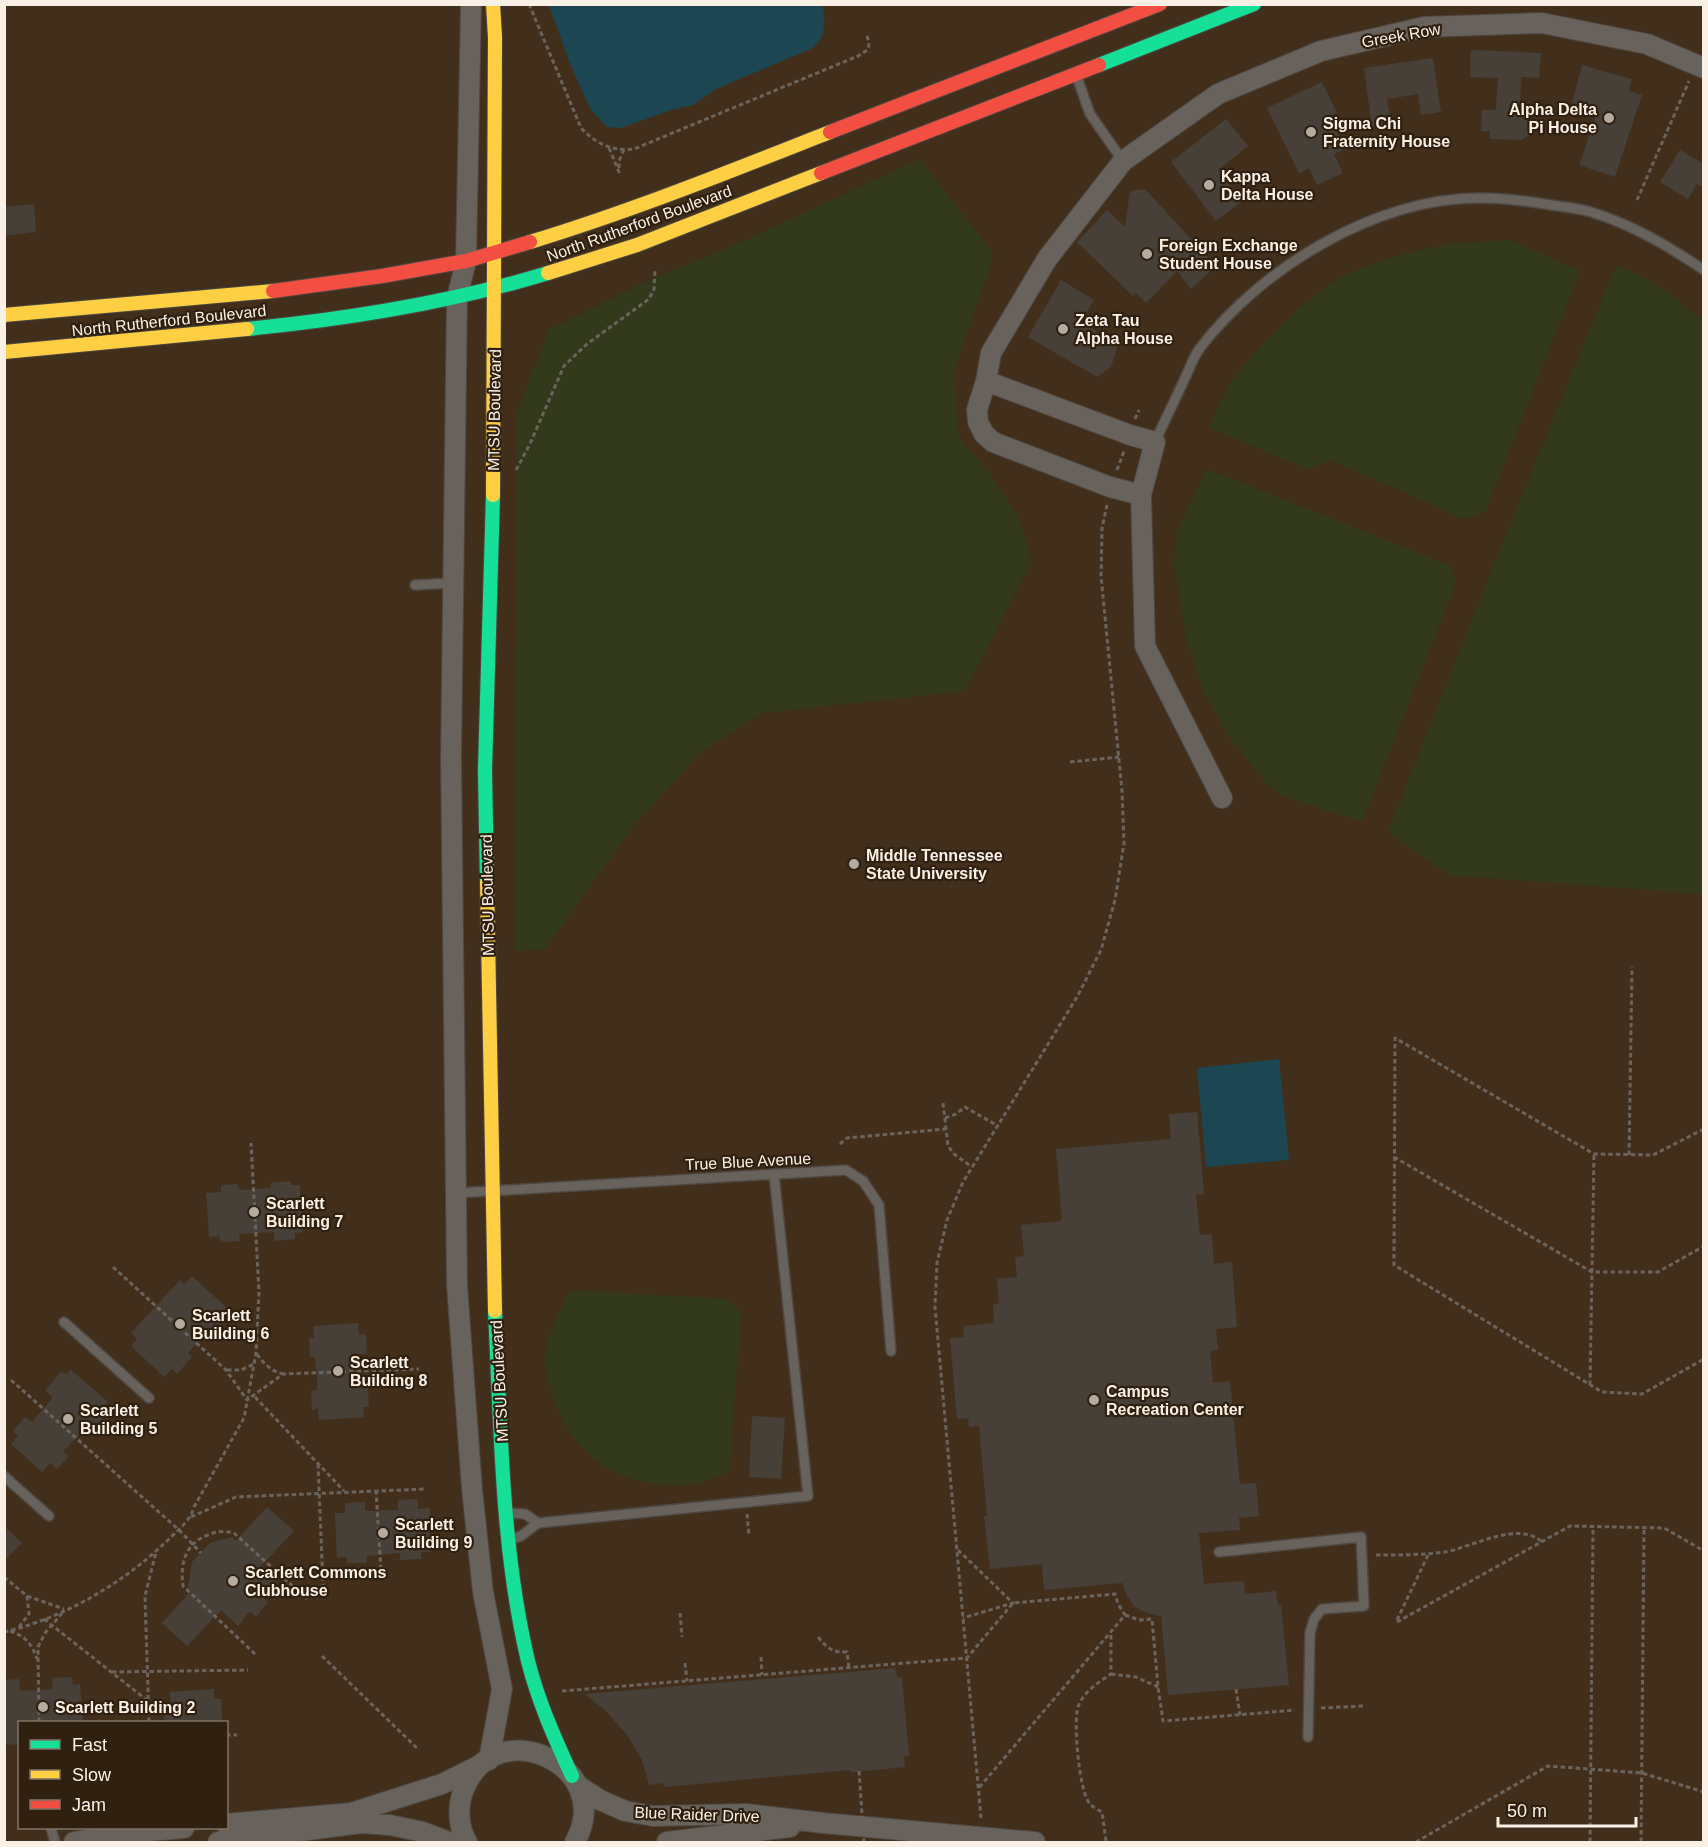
<svg xmlns="http://www.w3.org/2000/svg" width="1708" height="1847" font-family="Arial,sans-serif">
<style>
.built{fill:#422f1b;fill-rule:evenodd}
.green{fill:#323a1b}
.water{fill:#1c4651}
.building{fill:#474038}
.lines{fill:none;stroke-linecap:round;stroke-linejoin:round}
.lane-casing{stroke:#4e4740;stroke-width:12}
.street-casing{stroke:#4e4740;stroke-width:22}
.fast-casing{stroke:#4e4740;stroke-width:16}
.slow-casing{stroke:#4e4740;stroke-width:16}
.jam-casing{stroke:#4e4740;stroke-width:16}
.path{stroke:#6a645d;stroke-width:3;stroke-dasharray:4.5 3;stroke-linecap:butt}
.lane{stroke:#68625c;stroke-width:9}
.street{stroke:#68625c;stroke-width:20}
.fast{stroke:#16e098;stroke-width:14}
.slow{stroke:#ffcf43;stroke-width:14}
.jam{stroke:#f24e42;stroke-width:14}
.path-bridge{stroke:#6a645d;stroke-width:3;stroke-dasharray:4.5 3;stroke-linecap:butt}
.poi-dot{fill:#b5aba1;stroke:#2f2010;stroke-width:2}
.labels{text-anchor:middle;stroke-width:4.5;stroke-linejoin:round;paint-order:stroke}
.street-label{font-size:16px;fill:#fbf0e6;stroke:#2f2010}
.poi-label{font-size:16px;font-weight:bold;fill:#fbf0e6;stroke:#2f2010;text-anchor:start}
</style>
<rect width="100%" height="100%" fill="#322a21"/>
<path class="built" d="M5 5H1703V1842H5ZM20 1722H226V1828H20Z"/>
<path class="green" d="M919 159 994 254 953 374 959 438 988 471 1018 516 1032 561 965 691 762 713 700 753 635 824 545 949 515 951 518 410 549 330 641 284 755 236Z
M1511 240 1580 271 1485 512 1464 519 1331 460 1308 469 1209 428 1230 383 1261 346 1300 307 1342 276 1393 257 1448 244Z
M1616 266C1653 278 1675 296 1703 322V894L1450 875 1388 832 1493 566Z
M1207 469 1451 566 1456 582 1362 822 1283 796 1264 781 1226 733 1202 687 1187 641 1174 566 1176 534Z
M571 1290 727 1299 741 1313 729 1471C719 1475 709 1481 699 1483 635 1493 577 1465 555 1403 550 1388 543 1366 546 1349 551 1327 560 1309 571 1290Z"/>
<path class="water" d="M549 5H822C826 20 826 36 813 48L718 88 693 105 671 110 621 128 607 127 591 110 570 64Z
M1279 1059 1289 1160 1206 1167 1197 1068Z"/>
<path class="building" d="M1471 50 1541 53 1539 78 1521 77 1520 105 1531 106 1529 135 1522 140 1490 139V131H1481L1482 110H1496L1498 78 1470 77Z
M1433 58 1441 112 1421 115 1418 94 1387 99 1391 124 1372 127 1364 68Z
M1582 65 1632 79 1629 91 1642 95 1615 177 1579 165 1598 110 1572 103Z
M1322 82 1337 113 1330 117 1345 149 1334 154 1343 173 1317 185 1309 168 1299 173 1267 108Z
M1226 119 1248 146 1218 170 1242 201 1216 221 1171 162Z
M1680 150 1704 164V188L1697 184 1688 199 1660 182Z
M1145 189 1216 266 1191 289 1177 271 1146 303 1136 293 1133 296 1077 242 1107 210 1125 227 1130 191Z
M34 204 36 232 4 236V207Z
M1061 280 1094 300 1081 322 1118 344 1111 367 1097 377 1028 337Z
M1197 1112 1204 1194 1196 1195 1200 1235 1212 1234 1214 1264 1232 1262 1237 1327 1216 1329 1218 1350 1210 1351 1213 1383 1230 1381 1240 1484 1256 1483 1259 1516 1239 1518 1240 1530 1199 1533 1204 1584 1244 1581 1245 1594 1276 1591 1278 1605H1281L1289 1685 1168 1695 1161 1616 1147 1613 1135 1607 1127 1596 1122 1583 1044 1590 1042 1564 990 1569 984 1516H987L979 1426 969 1427 968 1418 957 1419 950 1338 964 1337 963 1326 994 1323 993 1304H999L997 1279 1017 1277 1015 1257 1024 1256 1021 1225 1062 1221 1056 1149 1171 1139 1169 1114Z
M291 1181V1185H300L303 1232 295 1233V1239L274 1241V1232L239 1234 240 1241 221 1242 219 1236 209 1237 206 1193 221 1192V1185L237 1184 240 1190 271 1188V1183Z
M192 1276 227 1308 223 1312 228 1317 213 1333 209 1329 188 1353 192 1357 177 1374 172 1369 164 1377 131 1346 137 1339 131 1333 180 1280 185 1284Z
M358 1323 359 1335 366 1334 367 1354H359L362 1389 368 1388 369 1407H363L364 1417 319 1420 318 1409 312 1410 311 1391 318 1390 315 1357H310L309 1338H314L313 1326Z
M71 1370 108 1402 100 1412 105 1416 92 1431 86 1426 76 1438 63 1452 69 1456 57 1469 50 1463 42 1472 11 1444 18 1436 13 1431 25 1417 32 1422 53 1398 45 1390 62 1371 66 1375Z
M752 1416 785 1418 781 1479 749 1477Z
M418 1499V1509L430 1508V1552H421V1559L400 1560V1553L367 1556V1563H347V1557L337 1558 335 1513H345V1503L365 1502V1511L398 1510V1500Z
M267 1507 294 1531 259 1568 276 1582 263 1597 268 1602 256 1617 250 1611 238 1626 221 1610 187 1646 162 1623 191 1591 188 1588 192 1562 210 1543 232 1537 236 1541Z
M4 1526 22 1543 4 1561Z
M896 1668 897 1678 902 1677 909 1756 904 1757 905 1767 857 1772H850V1770L664 1787 663 1783 649 1785 642 1760 628 1736 606 1711 585 1694Z
M72 1677 73 1685 80 1684 83 1722H20V1744L4 1745V1680L19 1679 20 1691 53 1689 52 1678Z
M214 1689V1699H221L222 1721 164 1722 163 1703H170V1692Z"/>
<g class="lines">
<defs>
<path id="lane" d="M1077 77 1090 114 1123 161
M1155 442C1165 420 1176 398 1186 376 1190 367 1194 356 1200 348 1261 268 1376 198 1479 198 1503 198 1527 201 1551 205 1564 207 1578 208 1591 212 1633 225 1668 246 1704 270
M415 585 454 583
M457 1193 846 1170 863 1181 879 1205 891 1351
M64 1322 149 1398
M4 1476 49 1516
M508 1513 525 1514 538 1523 521 1536 512 1539
M538 1523 808 1496 774 1174
M1219 1552 1361 1537 1364 1606 1322 1609 1314 1619 1310 1633 1308 1737
M51 1828 55 1842"/>
<path id="street" d="M471 4 466 261 457 298 451 757 457 1285 472 1489 483 1592 502 1689 489 1760
M986 381 1130 435 1155 442 1141 495 1110 487 993 442 984 434 978 422 977 410 986 381 991 353 1047 259 1123 161 1218 94 1321 51 1424 27 1542 23 1647 44 1704 68
M1141 495 1145 646 1222 798
M577 1785 600 1800 625 1811 653 1816 747 1814 823 1823 1035 1842
M226 1824 351 1813 442 1784 480 1765
M74 1842 128 1833 184 1828
M218 1842 361 1823 390 1825 423 1832 449 1842
M467 1842C458 1827 457 1806 464 1789 496 1710 617 1766 575 1842
M667 1842 790 1827"/>
<path id="fast" d="M1099 65 1254 4
M247 329C349 319 450 303 548 273
M487 882 485 770 493 495
M495 1311C501 1427 501 1547 528 1661 538 1701 555 1739 572 1776"/>
<path id="slow" d="M530 242C632 211 731 171 830 132
M548 273 637 245 821 173
M4 315 273 291
M4 352 247 329
M493 495 495 37 493 4
M487 882 495 1311"/>
<path id="jam" d="M830 132 1160 4
M821 173 1099 65
M273 291 382 276 466 261 530 242"/>
</defs>
<use href="#lane" class="lane-casing"/>
<use href="#street" class="street-casing"/>
<use href="#fast" class="fast-casing"/>
<use href="#slow" class="slow-casing"/>
<use href="#jam" class="jam-casing"/>
<path class="path" d="M529 4 581 128C595 143 612 152 634 149L858 56 866 51 869 46 867 34
M609 148 619 172V161L624 150
M1637 200 1689 81
M1135 419 1139 410
M516 470 529 446 564 366 587 344 649 299 654 289 655 270
M1117 470 1124 451
M1070 762 1119 757
M943 1103 948 1146 954 1154 972 1167
M945 1118 956 1114 965 1107 998 1126
M1704 1129 1653 1155 1594 1154 1395 1038 1394 1265 1602 1392 1642 1394 1704 1359
M840 1144 847 1138 946 1129
M1629 1155 1632 967
M1394 1157 1592 1272H1658L1704 1246
M113 1267 226 1370 247 1400 283 1374 419 1369
M257 1354C264 1364 271 1371 283 1374
M227 1370H241L254 1364
M11 1380 179 1530 201 1553
M1590 1385 1594 1154
M255 1397 344 1491
M318 1464 323 1585
M376 1490 381 1571
M747 1514 749 1536
M191 1517 236 1497 425 1489
M958 1550 1013 1603 963 1618
M1376 1555C1399 1555 1423 1555 1445 1552 1473 1547 1518 1520 1542 1542
M4 1577 27 1596 64 1609
M680 1613 682 1637
M1125 1615 1139 1620 1152 1619 1158 1687 1163 1721 1295 1710
M44 1619 148 1701
M1397 1620 1429 1553
M1397 1622 1570 1526 1664 1528 1704 1551
M19 1627 29 1614 27 1596
M10 1631C25 1636 32 1644 37 1659
M4 1632C65 1618 125 1582 169 1539 179 1529 190 1521 194 1507L244 1418 256 1353 259 1292 251 1143
M818 1637C827 1648 833 1653 847 1652L849 1668
M255 1654 183 1586C180 1564 185 1543 208 1535 217 1531 226 1530 235 1534L307 1599
M322 1656 419 1750
M761 1657 762 1675
M685 1663 687 1681
M112 1672 248 1670
M1111 1674 1136 1677 1158 1687
M1236 1689 1240 1715
M562 1691 967 1658 1013 1603 1115 1594 1118 1604 1125 1615 978 1789
M1321 1708 1365 1706
M39 1722 38 1647 45 1633 64 1611
M149 1722 145 1596 156 1552
M226 1735H237
M981 1818 935 1307 937 1263 947 1220 963 1182 1077 997 1101 950 1115 900 1124 843 1122 791 1101 576 1102 528 1107 505
M1106 1841 1102 1812C1098 1810 1093 1807 1090 1804 1079 1792 1073 1722 1078 1707 1083 1692 1099 1682 1111 1674V1632
M1416 1842 1548 1766 1642 1773 1704 1792
M1590 1842 1593 1527
M1641 1842 1644 1528"/>
<use href="#lane" class="lane"/>
<use href="#street" class="street"/>
<use href="#fast" class="fast"/>
<use href="#slow" class="slow"/>
<use href="#jam" class="jam"/>
<path class="path-bridge" d="M859 1771 864 1842"/>
</g>
<g class="poi-dot">
<circle cx="1609" cy="118" r="6"/>
<circle cx="1311" cy="132" r="6"/>
<circle cx="1209" cy="185" r="6"/>
<circle cx="1147" cy="254" r="6"/>
<circle cx="1063" cy="329" r="6"/>
<circle cx="854" cy="864" r="6"/>
<circle cx="254" cy="1212" r="6"/>
<circle cx="180" cy="1324" r="6"/>
<circle cx="338" cy="1371" r="6"/>
<circle cx="1094" cy="1400" r="6"/>
<circle cx="68" cy="1419" r="6"/>
<circle cx="383" cy="1533" r="6"/>
<circle cx="233" cy="1581" r="6"/>
<circle cx="43" cy="1707" r="6"/>
</g>
<g class="labels">
<g class="street-label">
<text transform="translate(1401 35) rotate(-10)" y="6">Greek Row</text>
<text transform="translate(639 223) rotate(-20)" y="6">North Rutherford Boulevard</text>
<text transform="translate(169 320) rotate(-6)" y="6">North Rutherford Boulevard</text>
<text transform="translate(494 410) rotate(-89)" y="6">MTSU Boulevard</text>
<text transform="translate(487 895) rotate(-91)" y="6">MTSU Boulevard</text>
<text transform="translate(748 1161) rotate(-3)" y="6">True Blue Avenue</text>
<text transform="translate(499 1381) rotate(-93)" y="6">MTSU Boulevard</text>
<text transform="translate(697 1814) rotate(2)" y="6">Blue Raider Drive</text>
</g>
<g class="poi-label">
<text x="1597" y="115" text-anchor="end">Alpha Delta<tspan x="1597" dy="18">Pi House</tspan></text>
<text x="1323" y="129">Sigma Chi<tspan x="1323" dy="18">Fraternity House</tspan></text>
<text x="1221" y="182">Kappa<tspan x="1221" dy="18">Delta House</tspan></text>
<text x="1159" y="251">Foreign Exchange<tspan x="1159" dy="18">Student House</tspan></text>
<text x="1075" y="326">Zeta Tau<tspan x="1075" dy="18">Alpha House</tspan></text>
<text x="866" y="861">Middle Tennessee<tspan x="866" dy="18">State University</tspan></text>
<text x="266" y="1209">Scarlett<tspan x="266" dy="18">Building 7</tspan></text>
<text x="192" y="1321">Scarlett<tspan x="192" dy="18">Building 6</tspan></text>
<text x="350" y="1368">Scarlett<tspan x="350" dy="18">Building 8</tspan></text>
<text x="1106" y="1397">Campus<tspan x="1106" dy="18">Recreation Center</tspan></text>
<text x="80" y="1416">Scarlett<tspan x="80" dy="18">Building 5</tspan></text>
<text x="395" y="1530">Scarlett<tspan x="395" dy="18">Building 9</tspan></text>
<text x="245" y="1578">Scarlett Commons<tspan x="245" dy="18">Clubhouse</tspan></text>
<text x="55" y="1713">Scarlett Building 2</text>
</g>
</g>
<rect width="1708" height="1847" fill="none" stroke="#fbf0e6" stroke-width="12"/>
<rect x="18" y="1721" width="210" height="108" fill="#2f2010" stroke="#817366" stroke-width="1.5"/>
<rect x="30" y="1740" width="30" height="9" fill="#16e098" stroke="#817366" stroke-width="1.5"/>
<text x="72" y="1751" font-size="18" fill="#fbf0e6">Fast</text>
<rect x="30" y="1770" width="30" height="9" fill="#ffcf43" stroke="#817366" stroke-width="1.5"/>
<text x="72" y="1781" font-size="18" fill="#fbf0e6">Slow</text>
<rect x="30" y="1800" width="30" height="9" fill="#f24e42" stroke="#817366" stroke-width="1.5"/>
<text x="72" y="1811" font-size="18" fill="#fbf0e6">Jam</text>
<path d="M1498 1817v9h138v-9" fill="none" stroke="#fbf0e6" stroke-width="3"/>
<text x="1507" y="1817" font-size="18" fill="#fbf0e6" stroke="#2f2010" stroke-width="4.5" paint-order="stroke">50 m</text>
</svg>
